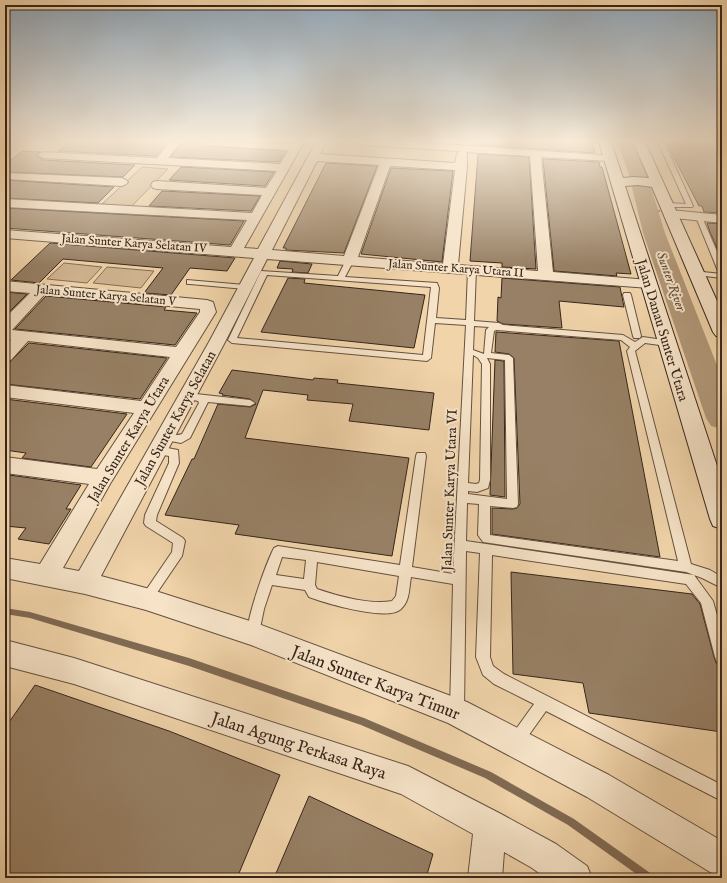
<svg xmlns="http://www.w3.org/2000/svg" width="727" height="883" font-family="'IM FELL English',serif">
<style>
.green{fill:#d1b692;stroke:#846e56}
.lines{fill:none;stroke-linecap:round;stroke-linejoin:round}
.stream{fill:#806a53;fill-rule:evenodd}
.river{fill:#b19879;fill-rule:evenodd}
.building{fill:#978065;stroke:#36251b}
.service-casing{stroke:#65513f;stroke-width:2}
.minor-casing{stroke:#65513f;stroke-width:2}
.secondary-casing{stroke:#36251b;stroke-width:2}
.service{fill:#f6e3c8;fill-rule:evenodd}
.minor{fill:#f6e3c8;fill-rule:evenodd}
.secondary{fill:#f6e3c8;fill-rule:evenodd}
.labels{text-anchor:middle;stroke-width:4;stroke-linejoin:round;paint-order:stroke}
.far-street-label{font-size:12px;fill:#36251b;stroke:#f6e3c8}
.far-water-label{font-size:13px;font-style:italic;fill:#5b4837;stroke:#f6e3c8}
.street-label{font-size:14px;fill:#36251b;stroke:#f6e3c8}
.near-street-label{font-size:17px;fill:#36251b;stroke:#f6e3c8}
</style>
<rect width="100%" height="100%" fill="#f1d4aa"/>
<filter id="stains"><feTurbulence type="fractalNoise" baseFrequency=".005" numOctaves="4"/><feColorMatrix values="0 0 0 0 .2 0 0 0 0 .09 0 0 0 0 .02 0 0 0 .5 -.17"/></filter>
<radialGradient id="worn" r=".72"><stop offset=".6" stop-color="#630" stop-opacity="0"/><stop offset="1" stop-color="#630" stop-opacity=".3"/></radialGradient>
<path class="green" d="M142 167 168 169 131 207 102 204Z
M64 263 102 267 87 283 47 279Z
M107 267 154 271 141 288 93 283Z"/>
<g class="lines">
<path class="stream" d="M647 209 659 210 661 211C658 213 649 212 646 210Z
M5 608 30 612 189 658 364 718 491 772 574 819 653 875 655 878H642L568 825 485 778 361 725 189 666 30 618 5 614Z"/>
<path class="river" d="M617 142H635L646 171 665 233 722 378V429L711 426 706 418 643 233 628 171Z"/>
</g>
<path class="building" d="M69 142H168L156 156 58 151Z
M182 142H200L206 146 286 151 279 162 171 157Z
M479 142H592L595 153 478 145Z
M666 142H718L722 152V213L704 212 702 206H699Z
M23 151 40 152 37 156 43 160 135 165 123 177 5 172V164Z
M478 154 529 157 536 269 502 267V263L470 261Z
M543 159 599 162 600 167H602L631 274 616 273 617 276 554 271Z
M326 163 377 166 344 253 286 250V248H283Z
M181 167 274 172 265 186 169 180Z
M391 168 453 171 442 262 361 254Z
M5 180 114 187 98 203 5 198Z
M162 191 260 196 251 211 149 206Z
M5 208 244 221 230 245 5 228Z
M707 223 722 224V259L710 232Z
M50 243 235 258 227 271 190 268 171 295 144 293 163 268 63 259 39 283 11 280Z
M280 261 312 264 308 273 292 272 293 269 277 268Z
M288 278 305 279 304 283 425 295 414 348 261 332Z
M502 278 620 287 624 307 559 301 562 328 503 324 497 321 498 297 501 298Z
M5 292 27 294 5 316Z
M46 296 166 307 164 310 197 313 175 345 15 329Z
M496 332 619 341 660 557 492 534V508L513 509 517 508 520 504 514 358 509 354 495 352Z
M29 343 167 358 140 399 5 384V367Z
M495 360 504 361 505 497 490 495Z
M232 370 313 380 314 378 338 380 337 383 434 393 429 430 349 421 353 404 307 400 308 395 263 390 245 438 409 458 392 556 235 534 239 525 165 515 192 459H194L218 404 250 407 256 404 250 399 222 395 223 394 219 393Z
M5 399 127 414 91 467 22 458 26 453 5 450Z
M9 475 81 485 66 509H71L49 544 18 539 26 528 5 526V480Z
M511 572 692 594 700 604 714 657 716 663 718 664 722 679V732L589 713 583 683 513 674Z
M35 685 169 731 280 775 237 878H5V728Z
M309 796 433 854 426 878H274Z"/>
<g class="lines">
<defs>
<path id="service" d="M658 142H664L693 206 692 207H667L664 205 667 203 686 204Z
M699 215 702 217 722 263V273L718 271 696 217Z
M347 258H353L354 260 345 277 437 283 439 288 436 318 466 320 468 270 472 268 476 270 474 321 499 323 503 325 623 335 635 342 643 337 670 341 671 343 667 346 645 343 635 351 691 564 710 570 722 577V588L702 578 686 572 483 542 478 535 479 504 467 503 466 541 694 575 713 601 722 633V663L717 662 715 657 701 603 686 584 492 555 490 657 493 666 504 674 722 785V801L546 711 521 746 516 748 511 746 509 741 511 736 534 704 494 684 483 675 476 657 480 553 466 551 464 711 462 716 457 718 452 716 450 711 453 584 411 577C409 588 410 601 401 609 388 622 325 603 309 597L305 590 272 585 264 609 258 638 253 640 248 638C243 626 267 561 274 548L278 546 400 565 416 456 417 453H425L426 456 412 567 453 574 466 325 435 323 431 358 427 361 232 343 228 340 261 271 338 276ZM267 275 431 287 423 355 237 338ZM474 326 489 327 486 330 484 354 473 350ZM496 330 621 340 630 347 627 351 678 561 490 535V506L513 508 517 507 518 504 513 358 509 355 491 353 494 331ZM473 355 478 358 482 364 480 480 479 483 476 484 468 483ZM487 358 505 360 507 499 468 494V491L477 492 488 488 490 480V364ZM282 557 306 560 304 579 276 575ZM317 562 399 576 396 596 392 601C371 605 337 596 317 589L315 585Z
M693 271 722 274V278L696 275 692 273Z
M187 280 245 285 249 287 245 289 190 284H187Z
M624 293H630L631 295 641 336 640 338H634L633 336 623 295Z
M187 393 250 400 255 403 250 406 208 402 190 438 181 443 160 439 159 437 160 435C168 432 176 437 182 434L199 403 198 401 184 398 182 396Z
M157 446 178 450 179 463 157 515 156 521 183 538 185 541 182 556 150 603 146 605 142 603 140 599 172 552 173 543 146 526 144 523 145 515 169 463V456L153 453 152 450 153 447Z"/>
<path id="minor" d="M170 142H181L168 158 280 164 289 150 206 145 201 142 293 144 294 142H304L244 248 258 249 316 142H326L320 154 455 163 457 154 459 151 361 145 356 142H413L614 156 615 158 614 160 610 161 541 157 553 272 649 280 654 281 656 284 654 287 649 288 267 259 225 342 101 576 146 588 253 622 467 702 609 775 722 841V877L710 872 587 797 448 723 251 645 146 610 85 594 5 578V558L40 564 89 484 5 473V457L97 469 134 413 5 397V385L141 401 170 357 28 341 11 360 5 361V346L11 340 5 339V318L30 293 5 291V281L207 300 213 302 216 312 110 484 63 568 79 571 209 342 254 258 5 238V230L231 247 247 220 5 207V199L252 213 262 195 157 189 153 188 151 185 153 182 157 181 266 188 277 171 43 158 38 155 43 152 157 158ZM466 152 530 156 538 271 458 265 467 167V154ZM317 161 379 165 344 256 272 250ZM390 166 455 170 443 264 358 257ZM45 294 200 309V312L176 347 12 330Z
M5 173 122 178 126 180 128 182 126 184 122 186 5 179Z
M670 210 722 215V223L665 217 664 214 665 211Z
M5 640 74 658 408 766 501 814 556 844 587 866 592 878H546L532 868 504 852 502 878H468L473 834 401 794 74 684 5 666Z"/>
<path id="secondary" d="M599 142H611L623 178 633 177 649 178 633 142H645L722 312V337L716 336 713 332 652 187 638 185 625 186 722 481V529L713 526 710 519Z"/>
</defs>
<use href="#service" class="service-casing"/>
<use href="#minor" class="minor-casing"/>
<use href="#secondary" class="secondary-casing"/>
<use href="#service" class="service"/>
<use href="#minor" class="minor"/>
<use href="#secondary" class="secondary"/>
</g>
<linearGradient id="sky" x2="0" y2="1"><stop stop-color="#92a9bc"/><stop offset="0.53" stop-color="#f9ecd9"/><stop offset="1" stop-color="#f9ecd9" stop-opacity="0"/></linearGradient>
<rect width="727" height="266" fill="url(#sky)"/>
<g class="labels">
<g class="far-street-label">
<text transform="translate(134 243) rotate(4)" y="4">Jalan Sunter Karya Selatan IV</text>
<text transform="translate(456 268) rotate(4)" y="4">Jalan Sunter Karya Utara II</text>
<text transform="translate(106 295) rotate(5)" y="4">Jalan Sunter Karya Selatan V</text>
</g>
<g class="far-water-label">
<text transform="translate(672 281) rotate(70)" y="5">Sunter River</text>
</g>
<g class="street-label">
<text transform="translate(663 330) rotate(73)" y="5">Jalan Danau Sunter Utara</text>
<text transform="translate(175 418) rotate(-61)" y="5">Jalan Sunter Karya Selatan</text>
<text transform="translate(128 439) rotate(-59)" y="5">Jalan Sunter Karya Utara</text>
<text transform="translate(449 490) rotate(-88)" y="5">Jalan Sunter Karya Utara VI</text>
</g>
<g class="near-street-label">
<text transform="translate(376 682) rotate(21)" y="6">Jalan Sunter Karya Timur</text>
<text transform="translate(299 745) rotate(18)" y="6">Jalan Agung Perkasa Raya</text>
</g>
</g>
<rect width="727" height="883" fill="none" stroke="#f1d4aa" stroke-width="20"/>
<rect x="6" y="6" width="715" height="871" fill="none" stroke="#36251b" stroke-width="2"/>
<rect x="10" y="10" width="707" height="863" fill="none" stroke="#36251b"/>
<rect width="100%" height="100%" filter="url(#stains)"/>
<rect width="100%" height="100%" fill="url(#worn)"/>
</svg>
